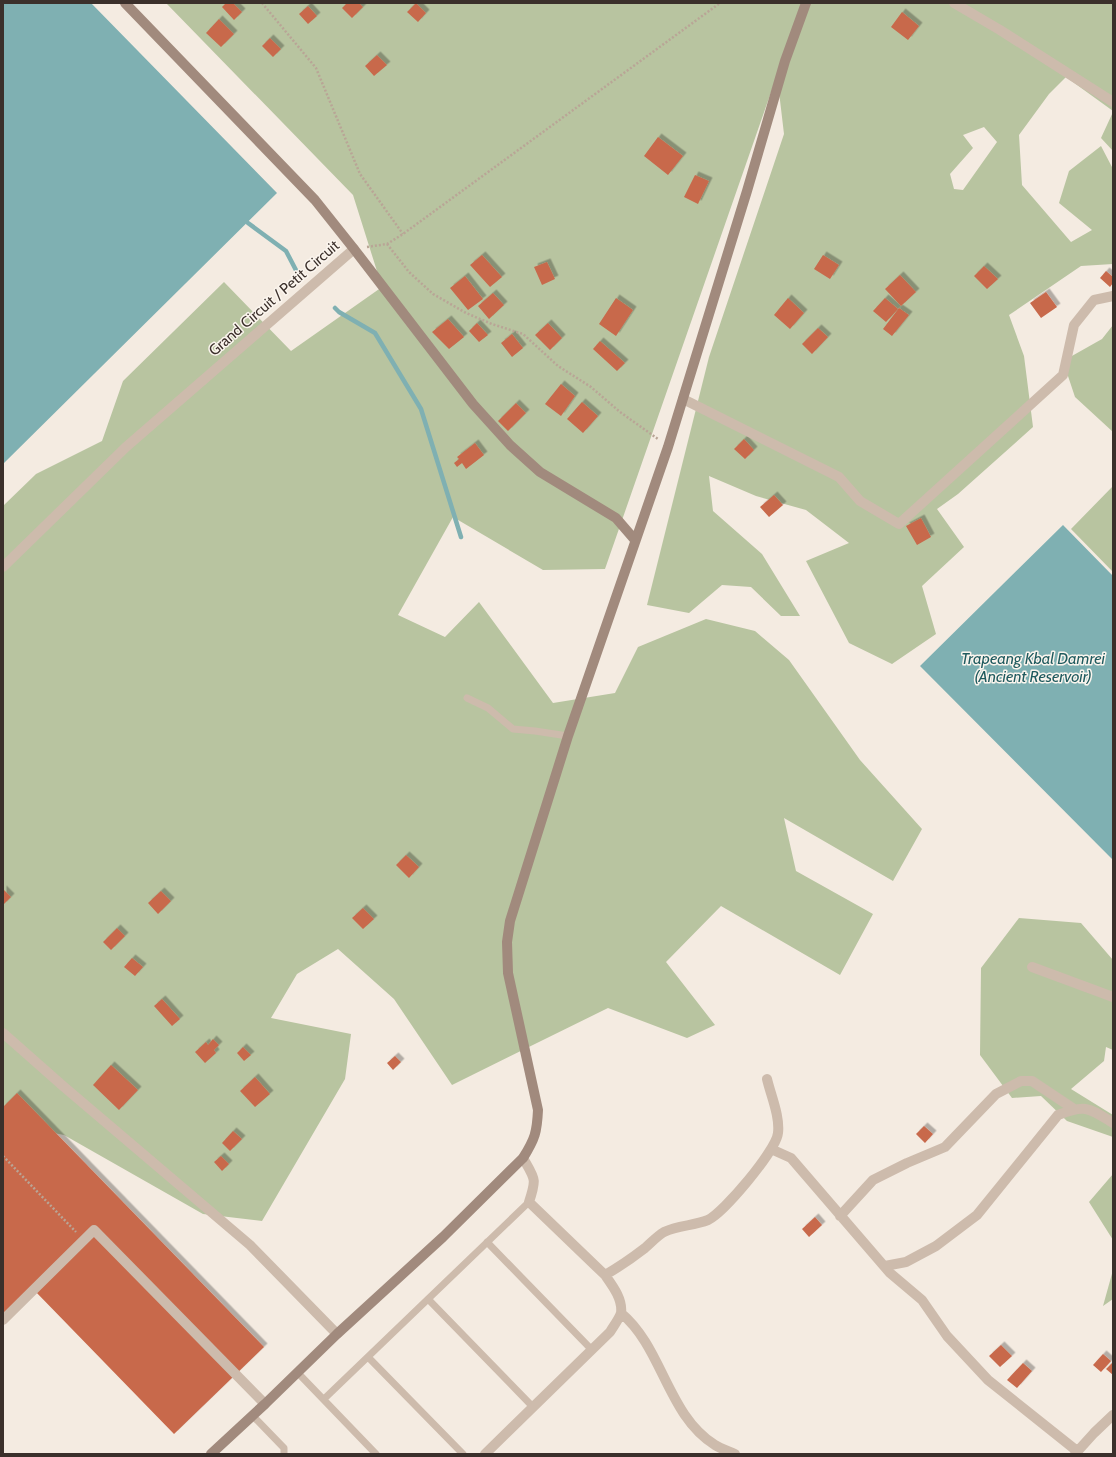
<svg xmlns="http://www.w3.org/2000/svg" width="1116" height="1457" font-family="Cabin,sans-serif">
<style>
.green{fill:#b8c4a0;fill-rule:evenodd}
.water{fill:#7fb0b2}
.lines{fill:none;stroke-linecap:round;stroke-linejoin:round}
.stream{stroke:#7fb0b2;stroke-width:4.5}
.building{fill:#c8694b;filter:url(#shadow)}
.path{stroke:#b9a596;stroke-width:2.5;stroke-dasharray:2 2;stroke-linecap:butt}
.lane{stroke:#cdbbac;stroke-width:7}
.street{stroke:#cdbbac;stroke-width:10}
.secondary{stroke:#a18a7d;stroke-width:10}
.labels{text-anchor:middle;stroke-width:3;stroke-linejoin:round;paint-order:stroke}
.street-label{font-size:15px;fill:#3b302b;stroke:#fbf5ee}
.water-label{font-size:16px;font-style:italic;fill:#1f5a5e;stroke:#fbf5ee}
</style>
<defs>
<filter id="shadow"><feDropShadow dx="3.5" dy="-3.5" stdDeviation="0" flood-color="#0004"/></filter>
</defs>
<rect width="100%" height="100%" fill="#f4ebe1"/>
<path class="green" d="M166 3H1113V111L1066 77 1049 94 1019 135 1022 185 1071 242 1092 230 1059 203 1069 171 1101 146 1113 169V264L1081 266 1009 315 1024 356 1033 427 958 494 937 509 964 547 922 586 936 634 892 664 849 643 806 561 849 543 806 510 756 496 709 476 713 511 762 554 800 616H781L751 587 722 585 689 613 647 605 709 357 784 134 777 75 605 569 543 570 453 517 398 615 445 637 479 602 553 703 615 693 638 647 706 619 755 631 789 660 860 760 922 829 893 881 784 818 796 871 873 914 840 975 721 906 666 962 715 1025 687 1038 608 1008 452 1085 394 999 338 949 297 974 271 1018 351 1034 345 1079 262 1221 203 1214 64 1135 3 1123V506L36 474 102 441 123 381 224 282 291 351 382 287 353 195ZM984 127 997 142 963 190 954 189 950 174 973 148 963 135Z
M1113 112V151L1101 138Z
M1113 325V432L1075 397 1063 361 1102 339Z
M1113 486V572L1071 529Z
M1019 918 1081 923 1113 960V1050L1106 1047 1104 1061 1071 1089 1113 1115V1137L1067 1121 1041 1096 1012 1098 980 1055 981 968Z
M1113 1174V1240L1089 1202Z
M1113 1270V1299L1103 1306Z"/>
<path class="water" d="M3 3H91L277 193 3 464Z
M1063 525 1113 576V860L920 666Z"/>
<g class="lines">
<path class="stream" d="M248 223 286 251 298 274
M335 308 339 312 375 333 421 409 461 537"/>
</g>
<path class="building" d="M226 3H233L242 12 234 20 222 7Z
M347 3H359L363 7 352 18 342 8Z
M416 3 426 13 418 22 407 12Z
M308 6 317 16 308 24 299 14Z
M902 12 919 26 908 40 891 27Z
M219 19 234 34 221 47 206 33Z
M270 38 281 49 273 57 262 46Z
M377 55 387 65 374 76 365 66Z
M658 137 683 156 668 175 644 156Z
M695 175 709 181 698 204 684 197Z
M482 255 502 277 490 287 470 265Z
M823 255 839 265 830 279 814 269Z
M547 262 555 279 542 285 534 267Z
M984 266 998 279 987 289 974 276Z
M1106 271 1113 277V283L1110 287 1100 278Z
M900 275 916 292 901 306 885 289Z
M465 276 483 299 468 310 450 288Z
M1046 292 1057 307 1041 318 1030 303Z
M493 293 504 305 489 319 478 306Z
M616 298 633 310 616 336 599 324Z
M788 298 804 313 790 329 774 315Z
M885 298 898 309 886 322 873 311Z
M899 308 909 315 892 336 883 329Z
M448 319 464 337 449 349 432 332Z
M477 323 488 335 479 342 469 331Z
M548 323 562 338 550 350 535 335Z
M818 328 828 337 812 354 802 344Z
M512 334 523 348 512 357 501 343Z
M600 341 625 363 617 371 593 349Z
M561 384 575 396 561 416 545 404Z
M582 402 598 416 583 433 567 419Z
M516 403 526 413 508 431 498 421Z
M744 439 754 450 745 459 734 449Z
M475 443 484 455 466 469 462 463 457 467 454 463 459 459 457 457Z
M774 495 783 505 769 517 760 507Z
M921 518 931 537 917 545 906 526Z
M406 855 419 867 409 878 396 865Z
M3 889 11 897 3 905Z
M161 891 171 901 158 914 148 903Z
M363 908 374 919 363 929 352 918Z
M117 928 125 936 111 950 103 942Z
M132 958 143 967 135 976 124 967Z
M162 999 180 1019 172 1026 154 1006Z
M213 1039 219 1045 214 1050 216 1053 205 1063 195 1052 206 1042 208 1045Z
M243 1047 251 1055 244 1061 237 1053Z
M395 1056 401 1062 393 1070 387 1063Z
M111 1065 138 1090 119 1110 93 1085Z
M255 1077 270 1094 255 1107 240 1091Z
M17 1093 264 1347 174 1434 34 1290 3 1320V1107Z
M924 1126 933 1134 925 1143 916 1134Z
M233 1131 242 1139 230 1151 222 1143Z
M221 1156 229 1164 222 1171 214 1162Z
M815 1217 822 1225 809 1237 802 1229Z
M1001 1345 1012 1356 1000 1367 989 1356Z
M1103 1354 1111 1361 1101 1372 1093 1365Z
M1113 1362V1375L1106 1369Z
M1023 1363 1032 1371 1017 1388 1007 1380Z"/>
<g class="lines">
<path class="path" d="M262 3 316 68 360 174 403 234
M387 244 409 272 433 294 466 313 492 324 523 334 558 366 591 387 620 412 658 439
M367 247 387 244 403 234 720 3
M3 1156 76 1232"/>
<path class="lane" d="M467 698 488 708 513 729 535 731 568 736
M487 1242 592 1350
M428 1299 533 1407
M368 1357 463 1454
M298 1373 376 1454
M324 1399 529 1202
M253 1416 284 1448V1454"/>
<path class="street" d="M954 3 1000 30 1113 102
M683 399 839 477 860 501 899 524 1063 375 1074 325 1094 300 1113 296
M3 567 126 447 354 249
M1032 967 1113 997
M3 1033 63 1086 250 1245 337 1334
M771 1149 791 1158 890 1273 922 1300 947 1336 988 1380 1077 1451
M840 1216 873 1180 907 1163 945 1147 996 1094 1021 1081H1032L1074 1109
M885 1266 906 1262 936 1246 977 1215 1058 1115C1086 1104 1089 1108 1113 1123
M605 1275C619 1267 632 1258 645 1248 651 1243 657 1236 664 1232 678 1225 693 1226 708 1220 724 1212 776 1151 778 1133 780 1116 771 1096 767 1079
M621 1313C663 1348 667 1415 715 1445 721 1449 728 1451 735 1454
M3 1320 94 1230 265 1404
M485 1454 610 1332C613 1327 619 1319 621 1313 623 1299 612 1285 605 1275L529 1202C537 1178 535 1179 523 1158
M1075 1454 1094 1433 1113 1415"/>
<path class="secondary" d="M125 3 315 200 354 249 473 404 510 445 540 472 616 518 635 540
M211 1454 265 1404 337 1334 443 1237 523 1158C535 1139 537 1132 538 1110L508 973 507 942 510 921 568 736 668 447 747 191 785 61 806 3"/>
</g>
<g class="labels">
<g class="street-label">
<text transform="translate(274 298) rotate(-41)" y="5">Grand Circuit / Petit Circuit</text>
</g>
<g class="water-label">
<text x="1033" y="664">Trapeang Kbal Damrei<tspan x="1033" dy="18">(Ancient Reservoir)</tspan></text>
</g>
</g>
<rect width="1116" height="1457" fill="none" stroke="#3b302b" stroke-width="8"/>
</svg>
